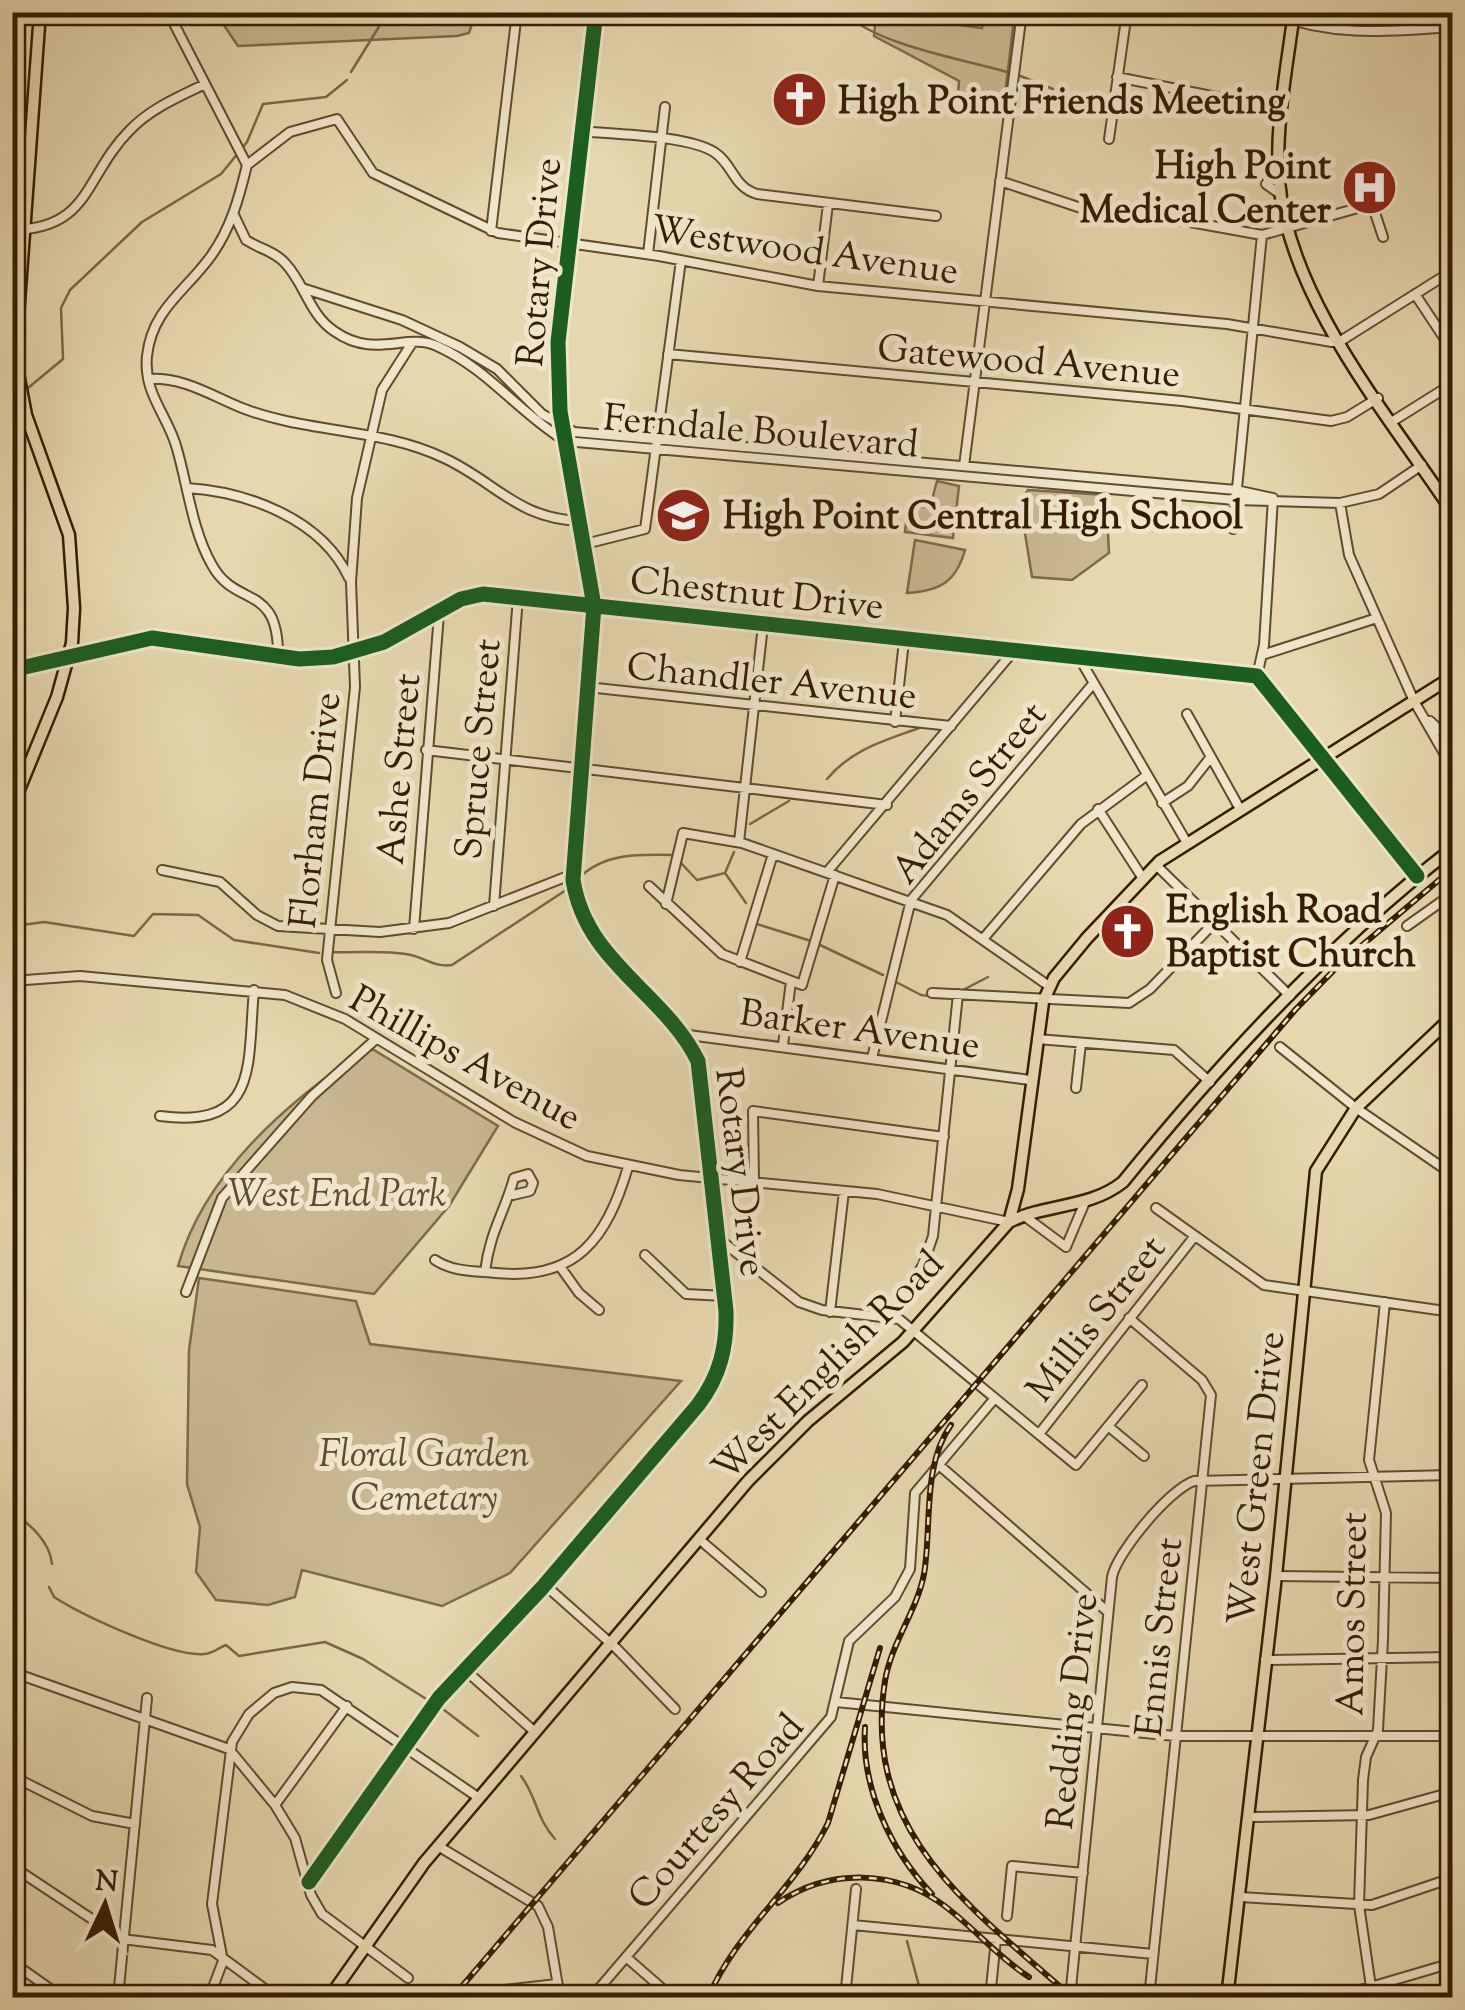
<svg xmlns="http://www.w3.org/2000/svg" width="1465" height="2010" font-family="'Sorts Mill Goudy',serif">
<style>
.green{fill:#c8b791;stroke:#7e6a4a;stroke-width:2.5}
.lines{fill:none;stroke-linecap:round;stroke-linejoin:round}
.stream{stroke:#7b6646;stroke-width:2.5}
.minor-casing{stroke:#614b2d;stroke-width:12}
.major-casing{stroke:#351c02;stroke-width:15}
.minor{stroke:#efe5ca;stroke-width:8}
.major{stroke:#e6d7ae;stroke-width:10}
.rail-casing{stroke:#351c02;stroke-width:6}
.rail{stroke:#efe5ca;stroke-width:2.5;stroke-dasharray:8;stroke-linecap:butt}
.cycleway-casing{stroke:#efe5ca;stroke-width:21}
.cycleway{stroke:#1b5e20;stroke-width:15}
.labels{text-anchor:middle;stroke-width:10;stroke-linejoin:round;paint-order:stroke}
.poi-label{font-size:38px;font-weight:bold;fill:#351c02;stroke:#efe5ca;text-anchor:start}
.street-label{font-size:38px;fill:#351c02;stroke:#efe5ca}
.park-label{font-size:38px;font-style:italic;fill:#614a2d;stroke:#efe5ca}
</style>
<rect width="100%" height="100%" fill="#e6d7ae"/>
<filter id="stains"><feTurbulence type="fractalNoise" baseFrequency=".002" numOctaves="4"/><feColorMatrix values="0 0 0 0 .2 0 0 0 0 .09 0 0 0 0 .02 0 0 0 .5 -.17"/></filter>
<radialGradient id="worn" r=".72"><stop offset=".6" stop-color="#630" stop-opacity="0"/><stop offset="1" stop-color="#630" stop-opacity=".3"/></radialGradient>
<path class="green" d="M223 12H476V13L469 33 457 36 238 46 221 21Z
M876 14 982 28 984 17 1014 19 1004 104 958 94 959 81 874 36Z
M937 481 959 486 953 538 905 532 908 507H930Z
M1028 490 1106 495 1109 553 1072 580 1032 577 1020 502Z
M915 540 965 550C956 582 940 591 907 593Z
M365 1049 374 1050 498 1126 449 1206 374 1294 178 1266C205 1172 287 1103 365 1049Z
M199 1278 356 1301 370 1344 681 1381 510 1573 442 1606 302 1570 295 1597 268 1605 216 1600 196 1572 200 1527 187 1484 189 1350Z"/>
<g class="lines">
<path class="stream" d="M844 12C875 45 963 59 1007 72
M351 72 388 12
M1018 75 1053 89
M28 388 63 359 61 308 70 290 142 222 221 174 247 142 263 104 326 97 347 80
M827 779C852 749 884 741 919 728
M750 824 789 801
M680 862 697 880 725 873 734 852
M725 873 746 903
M577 880C602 853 638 854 673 855
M757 924 811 941
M12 937 22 925 44 922 134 936 153 914 198 915 234 940 319 953
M818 944 883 975
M332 952C357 953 381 950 406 954 423 956 434 968 452 965L566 890
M896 982 921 995 948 998
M963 990 988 977
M12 1514C31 1523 50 1543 52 1564
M49 1587 54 1597C82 1615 171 1657 204 1654 212 1654 218 1648 226 1645L239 1656 325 1642 363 1659 431 1702
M439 1706 478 1736
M521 1776C537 1797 536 1818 555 1839
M907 1941 919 1986 934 1998"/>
<defs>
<path id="minor" d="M168 12 247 165C239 198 231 228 211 256 186 291 152 309 147 356 143 394 168 415 177 449 188 487 192 530 212 565 236 609 279 582 278 657
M1267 12C1331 37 1385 32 1452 27
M1117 77 1282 110
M583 131C616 135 687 135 714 152 733 164 733 187 757 194L936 216
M1109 139 1127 12
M247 165 290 132 337 119 373 173 498 233 659 256 818 286 1227 324 1332 342H1339L1452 271
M1277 170 1266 184 1280 194
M1000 181 1093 212 1168 218 1262 235 1372 204 1383 237
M234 215 246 240C260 249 274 251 285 263 305 284 309 314 334 331 375 360 406 332 437 346 488 369 518 412 565 441L1235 500 1340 503 1379 494 1422 465
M12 230C91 229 84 176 130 130 150 109 178 97 203 85
M491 231 517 12
M648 254 665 107
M818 286 828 204
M302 288 402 320 460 347 497 369 542 414 574 432 1236 490 1273 498
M1415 294 1452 350
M668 354 1182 401 1331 421 1347 417 1378 398
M148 379C184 377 210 395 242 408 306 433 382 428 444 458 496 482 517 519 581 521
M1393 421 1452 384
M964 466 1022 12
M187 488C248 492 322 519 349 578
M1340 503 1349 555 1414 701 1452 767
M1233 529 1262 235
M585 544 645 529 681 260
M1262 655 1377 618
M1081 661 1187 843
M12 670 152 638 299 659 333 657 384 642 461 599 483 594 1257 676 1417 876
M1257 676 1264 645 1273 498
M587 687 951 726
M1187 714 1240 809
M1430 721 1452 742
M895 722 904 641
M426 750 887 805
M1162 803 1188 786 1210 758
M1098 809 1142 877
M739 842 763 625
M1156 865 1290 996
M162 870 220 882 257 915 278 926 380 932 449 923 573 874
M827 872 1012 653
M649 886 722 954 802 985 835 875
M666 904 683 833 742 843 947 915 1049 986
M494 906 518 597
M1407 926 1452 894
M414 929 439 614
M983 939 1081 824 1146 776
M740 962 773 854
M12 981 80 976 285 995 345 1019 514 1122 587 1156 679 1175 877 1194 1009 1222
M336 993 327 960 355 687 351 582 357 498 382 390 412 343
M932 993 1129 1003 1150 989 1215 922
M681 1034 1030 1080
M1037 1039 1174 1050 1210 1082
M783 1045 791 981
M1280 1047 1356 1108 1452 1174
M872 1058 911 900 1092 685
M1076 1088 1081 1043
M160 1116C260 1129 247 1065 254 990
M754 1181 753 1111 944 1137
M1156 1208 1264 1285 1452 1312
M1023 1215 1066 1247 1085 1202
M719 1239 799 1302 822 1310 899 1319 1076 1465 1142 1385
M645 1255 686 1294 725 1296
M435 1260C453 1272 475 1271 496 1273 577 1281 607 1238 628 1167
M561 1268 579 1293 599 1310
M485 1272C489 1234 505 1211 514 1178L528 1174 533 1183 530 1191 513 1195
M186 1292 222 1198 312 1096 376 1039
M830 1312 844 1191
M891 1316 923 1265 933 1236 958 994
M1129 1318 1202 1380 1211 1395 1149 1998
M1108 1426 1144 1456
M1039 1434 1194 1237
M939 1465 1108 1612
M1452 1477 1447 1457 1452 1402
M699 1539 761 1592
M1276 1576 1452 1578
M545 1585 617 1649 675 1709
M1265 1660 1452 1657
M464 1669 535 1732
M12 1672 229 1749 275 1805 295 1838 311 1895 322 1914 408 1978
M836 1702 1175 1736H1452
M12 1776 92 1816 135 1824
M275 1805 347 1706
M1250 1817 1369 1815 1452 1792
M438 1846 538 1906 548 1927 560 1998
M12 1866 122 1939 212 1950 277 1998
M309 1882 439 1698 542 1588 698 1405C720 1376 727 1347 726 1311L698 1061C664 992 586 963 573 880L594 606 560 411 558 342 596 12
M1241 1897 1372 1905 1452 1878
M1007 1916 1012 1866 1083 1873
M853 1925 1153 1954
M626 1957 673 1998
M12 1962 63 1998
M1371 1987 1359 1905 1363 1780 1366 1757 1378 1730 1383 1640 1386 1513 1369 1460 1385 1302
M118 1998 147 1698
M209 1998 223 1961 212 1904 232 1742 249 1714 274 1693 292 1687 321 1690 479 1798
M488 1998 495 1991 557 1984
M591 1998 831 1717 849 1641 895 1597 910 1569 915 1493 995 1398
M845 1998 856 1889
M990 1998 996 1939
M1070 1998 1112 1577C1117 1552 1170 1489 1194 1481L1452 1475
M1333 1998 1452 1963"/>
<path id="major" d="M1294 12C1287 67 1275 126 1279 181 1289 299 1388 415 1452 511
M12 807 57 697 72 643 74 608 69 535 26 415 15 358 40 12
M1009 1222C1047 1203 1089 1209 1123 1182 1221 1061 1330 943 1452 849
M329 1998 424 1863 748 1481 808 1421 903 1342 1009 1222 1018 1189 1043 1002 1054 978 1087 938 1160 861 1452 677
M1227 1998 1276 1576 1316 1171 1356 1108 1452 1017"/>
</defs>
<use href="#minor" class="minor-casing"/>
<use href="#major" class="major-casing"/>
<use href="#minor" class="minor"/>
<use href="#major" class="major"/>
<defs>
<path id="rail" d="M951 1425C922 1465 932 1527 924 1574 917 1611 891 1643 885 1681 861 1834 972 1908 1073 1998
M865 1727C861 1788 891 1851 932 1894
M778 1903C829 1868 897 1869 946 1907 975 1929 998 1957 1029 1977
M452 1998 1296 1009 1340 964 1452 869
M708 1998C736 1931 796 1888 828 1823L880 1648"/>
</defs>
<use href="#rail" class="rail-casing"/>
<use href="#rail" class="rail"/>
<defs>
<path id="cycleway" d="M12 670 152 638 299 659 333 657 384 642 461 599 483 594 1257 676 1417 876
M309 1882 439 1698 542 1588 698 1405C720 1376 727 1347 726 1311L698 1061C664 992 586 963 573 880L594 606 560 411 558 342 596 12"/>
</defs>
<use href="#cycleway" class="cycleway-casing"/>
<use href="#cycleway" class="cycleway"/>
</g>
<defs>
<symbol id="church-disc" viewBox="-11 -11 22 22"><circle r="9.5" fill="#8f2418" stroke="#efe5ca"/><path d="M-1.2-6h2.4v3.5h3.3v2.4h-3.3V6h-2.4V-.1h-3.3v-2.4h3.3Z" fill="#fff"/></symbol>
<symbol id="hospital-disc" viewBox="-11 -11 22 22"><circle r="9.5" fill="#8f2418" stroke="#efe5ca"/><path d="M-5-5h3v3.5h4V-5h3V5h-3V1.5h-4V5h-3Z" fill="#fff"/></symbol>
<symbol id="school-disc" viewBox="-11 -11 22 22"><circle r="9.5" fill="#8f2418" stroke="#efe5ca"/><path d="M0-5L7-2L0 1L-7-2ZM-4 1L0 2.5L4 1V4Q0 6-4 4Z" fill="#fff"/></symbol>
</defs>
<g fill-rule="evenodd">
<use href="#church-disc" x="768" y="68" width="63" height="63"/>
<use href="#hospital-disc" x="1338" y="156" width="63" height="63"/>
<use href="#school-disc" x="652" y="484" width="63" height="63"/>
<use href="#church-disc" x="1096" y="900" width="63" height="63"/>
</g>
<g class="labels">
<g class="poi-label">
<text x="838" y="113">High Point Friends Meeting</text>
<text x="1331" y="178" text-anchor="end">High Point<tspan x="1331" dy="44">Medical Center</tspan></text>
<text x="723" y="528">High Point Central High School</text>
<text x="1166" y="922">English Road<tspan x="1166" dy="44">Baptist Church</tspan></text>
</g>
<g class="street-label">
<text transform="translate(805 249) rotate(8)" y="13">Westwood Avenue</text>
<text transform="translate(538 262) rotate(-85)" y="13">Rotary Drive</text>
<text transform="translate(1029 360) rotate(5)" y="13">Gatewood Avenue</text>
<text transform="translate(761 430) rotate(5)" y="13">Ferndale Boulevard</text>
<text transform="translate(757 592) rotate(6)" y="13">Chestnut Drive</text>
<text transform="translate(772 680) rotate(6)" y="13">Chandler Avenue</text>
<text transform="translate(477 749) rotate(-85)" y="13">Spruce Street</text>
<text transform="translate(398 769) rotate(-85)" y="13">Ashe Street</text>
<text transform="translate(968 792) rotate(-51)" y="13">Adams Street</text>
<text transform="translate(314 810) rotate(-84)" y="13">Florham Drive</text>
<text transform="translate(860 1028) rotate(8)" y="13">Barker Avenue</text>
<text transform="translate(466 1057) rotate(29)" y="13">Phillips Avenue</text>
<text transform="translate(742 1172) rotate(83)" y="13">Rotary Drive</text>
<text transform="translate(1095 1318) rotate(-52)" y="13">Millis Street</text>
<text transform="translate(827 1365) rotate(-45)" y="13">West English Road</text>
<text transform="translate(1255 1478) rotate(-84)" y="13">West Green Drive</text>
<text transform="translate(1351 1614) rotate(-89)" y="13">Amos Street</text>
<text transform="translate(1158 1637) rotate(-84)" y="13">Ennis Street</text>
<text transform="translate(1071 1711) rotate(-84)" y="13">Redding Drive</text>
<text transform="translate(715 1811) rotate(-49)" y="13">Courtesy Road</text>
</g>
<g class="park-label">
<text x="337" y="1206">West End Park</text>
<text x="424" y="1466">Floral Garden<tspan x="424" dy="44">Cemetary</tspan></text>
</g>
</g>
<rect width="1465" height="2010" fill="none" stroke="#e6d7ae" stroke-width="50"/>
<rect x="15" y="15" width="1435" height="1980" fill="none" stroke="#351c02" stroke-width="5"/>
<rect x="25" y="25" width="1415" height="1960" fill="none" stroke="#351c02" stroke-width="2.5"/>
<g transform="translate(105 1905) rotate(4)" stroke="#efe5ca" stroke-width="8" paint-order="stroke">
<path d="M0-8L18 38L0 25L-18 38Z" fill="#351c02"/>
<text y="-15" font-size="28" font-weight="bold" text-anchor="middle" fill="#351c02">N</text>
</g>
<rect width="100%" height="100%" filter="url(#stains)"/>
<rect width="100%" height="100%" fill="url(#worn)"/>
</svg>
